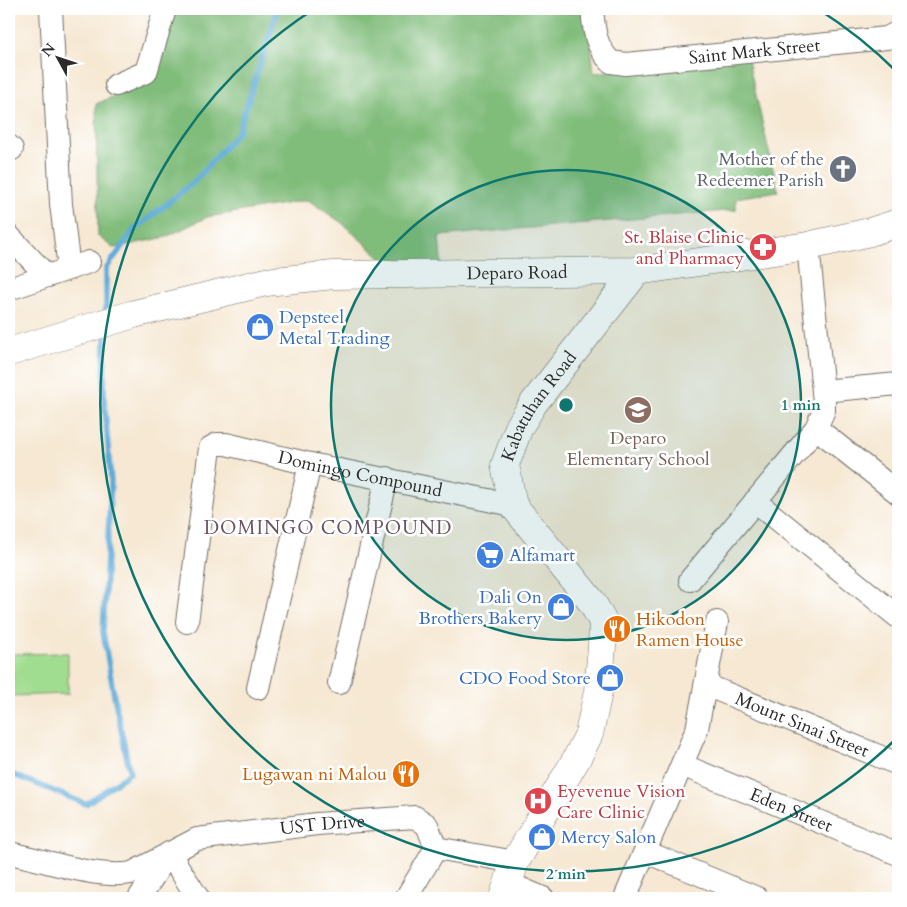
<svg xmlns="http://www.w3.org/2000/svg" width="907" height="907" font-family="Cardo,serif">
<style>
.green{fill:#a1dd90;stroke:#66845e}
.forest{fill:#80bc7a;stroke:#567452}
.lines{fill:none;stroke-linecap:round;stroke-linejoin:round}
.stream{stroke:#5fabd8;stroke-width:5.5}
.minor-casing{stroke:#726d66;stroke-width:24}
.tertiary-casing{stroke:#726d66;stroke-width:29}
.secondary-casing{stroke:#726d66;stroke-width:29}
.minor{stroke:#fff;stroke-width:22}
.tertiary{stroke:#fff;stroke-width:28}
.secondary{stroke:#fff;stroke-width:28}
.ring{fill:none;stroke:#0f766e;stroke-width:2.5}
.labels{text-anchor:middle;stroke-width:5;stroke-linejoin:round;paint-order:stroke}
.street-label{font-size:18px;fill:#2b2b2b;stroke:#fff}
.worship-label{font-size:18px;fill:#5b616d;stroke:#fff;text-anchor:end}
.health-label{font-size:18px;fill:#be3a42;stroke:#fff;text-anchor:end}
.shop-label{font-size:18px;fill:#366cbe;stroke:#fff;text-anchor:start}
.education-label{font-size:18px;fill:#785e54;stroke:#fff}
.food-label{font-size:18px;fill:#c56008;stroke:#fff;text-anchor:start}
.neighbourhood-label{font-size:19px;letter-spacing:1px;fill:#695664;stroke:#fff}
.centre{fill:#0f766e;stroke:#fff;stroke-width:2.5}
.ring-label{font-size:15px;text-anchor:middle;font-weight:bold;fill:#0f766e;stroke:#fff;stroke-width:5;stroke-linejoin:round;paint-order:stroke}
</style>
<rect width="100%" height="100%" fill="#fff"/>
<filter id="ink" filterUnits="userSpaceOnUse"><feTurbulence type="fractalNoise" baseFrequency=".02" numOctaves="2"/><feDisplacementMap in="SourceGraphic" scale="10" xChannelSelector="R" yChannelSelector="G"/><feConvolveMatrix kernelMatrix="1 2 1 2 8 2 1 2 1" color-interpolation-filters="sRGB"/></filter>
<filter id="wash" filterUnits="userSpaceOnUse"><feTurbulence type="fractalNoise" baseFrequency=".0096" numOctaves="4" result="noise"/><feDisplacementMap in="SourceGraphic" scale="20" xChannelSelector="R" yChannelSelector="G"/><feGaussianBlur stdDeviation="1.12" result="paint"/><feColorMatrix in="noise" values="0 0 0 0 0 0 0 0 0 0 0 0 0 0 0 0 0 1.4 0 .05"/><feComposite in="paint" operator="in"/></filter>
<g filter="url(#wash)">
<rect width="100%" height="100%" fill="#f6e8d3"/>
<path class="green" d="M68 653V694L9 696V654Z"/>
<path class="forest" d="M173 9H587L594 73 747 56 778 191 736 198V210L439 236 442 271 394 270 342 223 308 200 207 217 166 237 113 248 98 236 96 104 151 80Z"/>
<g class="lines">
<path class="stream" d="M106 316V269L134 230 194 182 238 132 278 9
M9 773 86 804 130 773 114 696 103 632 111 481 104 399 105 330"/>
</g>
</g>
<g filter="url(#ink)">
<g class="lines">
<defs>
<g id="minor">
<path d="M51 9 61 204 69 268"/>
<path id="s1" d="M592 9C594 30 595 46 611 62L626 64 887 38 898 32"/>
<path d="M116 85 146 72 165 9"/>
<path d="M9 146 12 149"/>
<path d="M9 236 47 276"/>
<path d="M9 289 89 262"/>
<path d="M823 391 898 384"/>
<path d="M816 428 898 493"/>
<path d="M755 501 898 617"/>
<path d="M690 580 816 428 824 410V401L808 246"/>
<path id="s2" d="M187 622 210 448 217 444H226L310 464 513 505"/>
<path d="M339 683 387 478"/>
<path id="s3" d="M706 685 898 764"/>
<path d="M258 688 310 464"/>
<path id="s4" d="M682 765 898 854"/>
<path d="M436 848 515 862"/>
<path d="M646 852 757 898"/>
<path id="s5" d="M9 853C46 860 95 879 132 873L197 839 317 824 415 817 427 825 436 848"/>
<path d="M169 853 198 898"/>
<path d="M508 883 543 898"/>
<path d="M139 898 167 856"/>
<path d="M406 898 436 848"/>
<path d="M625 898 697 729 717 622"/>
</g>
<g id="tertiary">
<path id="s6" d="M503 898 515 862 577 758 589 734 598 692 602 646 603 622 592 602 513 505 505 465 519 427 533 404 637 271"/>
</g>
<g id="secondary">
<path id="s7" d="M9 352 134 314 266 282 334 275 637 271 808 246 870 232 898 223"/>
</g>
</defs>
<use href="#minor" class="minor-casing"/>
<use href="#tertiary" class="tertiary-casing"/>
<use href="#secondary" class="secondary-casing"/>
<use href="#minor" class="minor"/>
<use href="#tertiary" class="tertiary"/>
<use href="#secondary" class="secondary"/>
</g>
</g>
<circle cx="566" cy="405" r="235" fill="#0f766e" fill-opacity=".12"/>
<g class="ring">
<circle cx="566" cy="405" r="235"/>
<path d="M898 737A469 469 0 1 1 314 9M818 9A469 469 0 0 1 898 73"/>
</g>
<defs>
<symbol id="church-disc" viewBox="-11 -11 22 22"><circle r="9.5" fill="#6b7280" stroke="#fff"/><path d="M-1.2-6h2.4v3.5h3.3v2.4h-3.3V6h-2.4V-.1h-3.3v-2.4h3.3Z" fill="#fff"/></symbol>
<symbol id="pharmacy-disc" viewBox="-11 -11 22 22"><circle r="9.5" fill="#e0444e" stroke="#fff"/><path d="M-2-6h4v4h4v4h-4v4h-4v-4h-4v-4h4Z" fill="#fff"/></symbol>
<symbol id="shop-disc" viewBox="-11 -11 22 22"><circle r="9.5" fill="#3f7fe0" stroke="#fff"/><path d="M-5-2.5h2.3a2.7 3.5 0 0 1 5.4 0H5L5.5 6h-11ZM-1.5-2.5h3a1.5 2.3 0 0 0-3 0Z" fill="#fff"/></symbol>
<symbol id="school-disc" viewBox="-11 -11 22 22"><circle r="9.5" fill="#8d6e63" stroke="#fff"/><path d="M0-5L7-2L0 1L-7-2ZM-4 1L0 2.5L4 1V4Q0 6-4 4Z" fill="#fff"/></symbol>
<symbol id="supermarket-disc" viewBox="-11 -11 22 22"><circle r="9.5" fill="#3f7fe0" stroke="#fff"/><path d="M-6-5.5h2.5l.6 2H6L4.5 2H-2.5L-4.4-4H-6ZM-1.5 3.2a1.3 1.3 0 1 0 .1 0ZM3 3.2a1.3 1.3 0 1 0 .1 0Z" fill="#fff"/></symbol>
<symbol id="restaurant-disc" viewBox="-11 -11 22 22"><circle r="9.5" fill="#e8710a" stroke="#fff"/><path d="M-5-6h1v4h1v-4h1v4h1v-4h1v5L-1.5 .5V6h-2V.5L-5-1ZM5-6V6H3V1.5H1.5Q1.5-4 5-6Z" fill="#fff"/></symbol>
<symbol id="hospital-disc" viewBox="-11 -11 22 22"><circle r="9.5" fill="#e0444e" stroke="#fff"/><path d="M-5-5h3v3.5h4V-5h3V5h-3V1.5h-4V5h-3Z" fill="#fff"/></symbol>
</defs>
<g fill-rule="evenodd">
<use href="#church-disc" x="827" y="153" width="32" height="32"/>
<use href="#pharmacy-disc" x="747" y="231" width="32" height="32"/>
<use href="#shop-disc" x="244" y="311" width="32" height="32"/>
<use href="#school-disc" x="622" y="394" width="32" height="32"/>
<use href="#supermarket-disc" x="474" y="539" width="32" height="32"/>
<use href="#shop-disc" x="545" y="591" width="32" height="32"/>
<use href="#restaurant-disc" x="601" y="613" width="32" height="32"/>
<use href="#shop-disc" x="594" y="662" width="32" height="32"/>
<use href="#restaurant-disc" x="390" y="758" width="32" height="32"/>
<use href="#hospital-disc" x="522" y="785" width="32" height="32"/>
<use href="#shop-disc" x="526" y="821" width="32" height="32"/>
</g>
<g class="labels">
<g class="street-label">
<text dy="6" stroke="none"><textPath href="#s1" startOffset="202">Saint Mark Street</textPath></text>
<text dy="6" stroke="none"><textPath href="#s7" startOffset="518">Deparo Road</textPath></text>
<text dy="6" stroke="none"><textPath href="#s6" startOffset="556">Kabatuhan Road</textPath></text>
<text dy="6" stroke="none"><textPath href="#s2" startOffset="330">Domingo Compound</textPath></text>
<text dy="6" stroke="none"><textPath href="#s3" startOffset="104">Mount Sinai Street</textPath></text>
<text dy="6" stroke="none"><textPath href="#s4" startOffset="118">Eden Street</textPath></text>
<text dy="6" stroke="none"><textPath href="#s5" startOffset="325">UST Drive</textPath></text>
</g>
<g class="worship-label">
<text x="824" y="165">Mother of the<tspan x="824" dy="21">Redeemer Parish</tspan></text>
</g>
<g class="health-label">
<text x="744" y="243">St. Blaise Clinic<tspan x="744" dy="21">and Pharmacy</tspan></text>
<text x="557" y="797" text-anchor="start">Eyevenue Vision<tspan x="557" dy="21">Care Clinic</tspan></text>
</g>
<g class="shop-label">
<text x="279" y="323">Depsteel<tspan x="279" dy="21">Metal Trading</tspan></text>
<text x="509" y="561">Alfamart</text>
<text x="542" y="603" text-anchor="end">Dali On<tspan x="542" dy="21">Brothers Bakery</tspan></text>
<text x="591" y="684" text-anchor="end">CDO Food Store</text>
<text x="561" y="843">Mercy Salon</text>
</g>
<g class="education-label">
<text x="638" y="444">Deparo<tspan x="638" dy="21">Elementary School</tspan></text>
</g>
<g class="food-label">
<text x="636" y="625">Hikodon<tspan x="636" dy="21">Ramen House</tspan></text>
<text x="387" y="780" text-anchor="end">Lugawan ni Malou</text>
</g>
<g class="neighbourhood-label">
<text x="328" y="534">DOMINGO COMPOUND</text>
</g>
</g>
<circle cx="566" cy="405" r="8" class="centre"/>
<g class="ring-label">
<text x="801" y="410">1 min</text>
<text x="566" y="879">2 min</text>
</g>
<rect width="907" height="907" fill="none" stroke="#fff" stroke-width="30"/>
<g transform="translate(58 58) rotate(310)" stroke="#ffffff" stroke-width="4" paint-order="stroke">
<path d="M0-4L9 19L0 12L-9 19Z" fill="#2b2b2b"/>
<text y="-8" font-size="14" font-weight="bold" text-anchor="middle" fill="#2b2b2b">N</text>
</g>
</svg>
